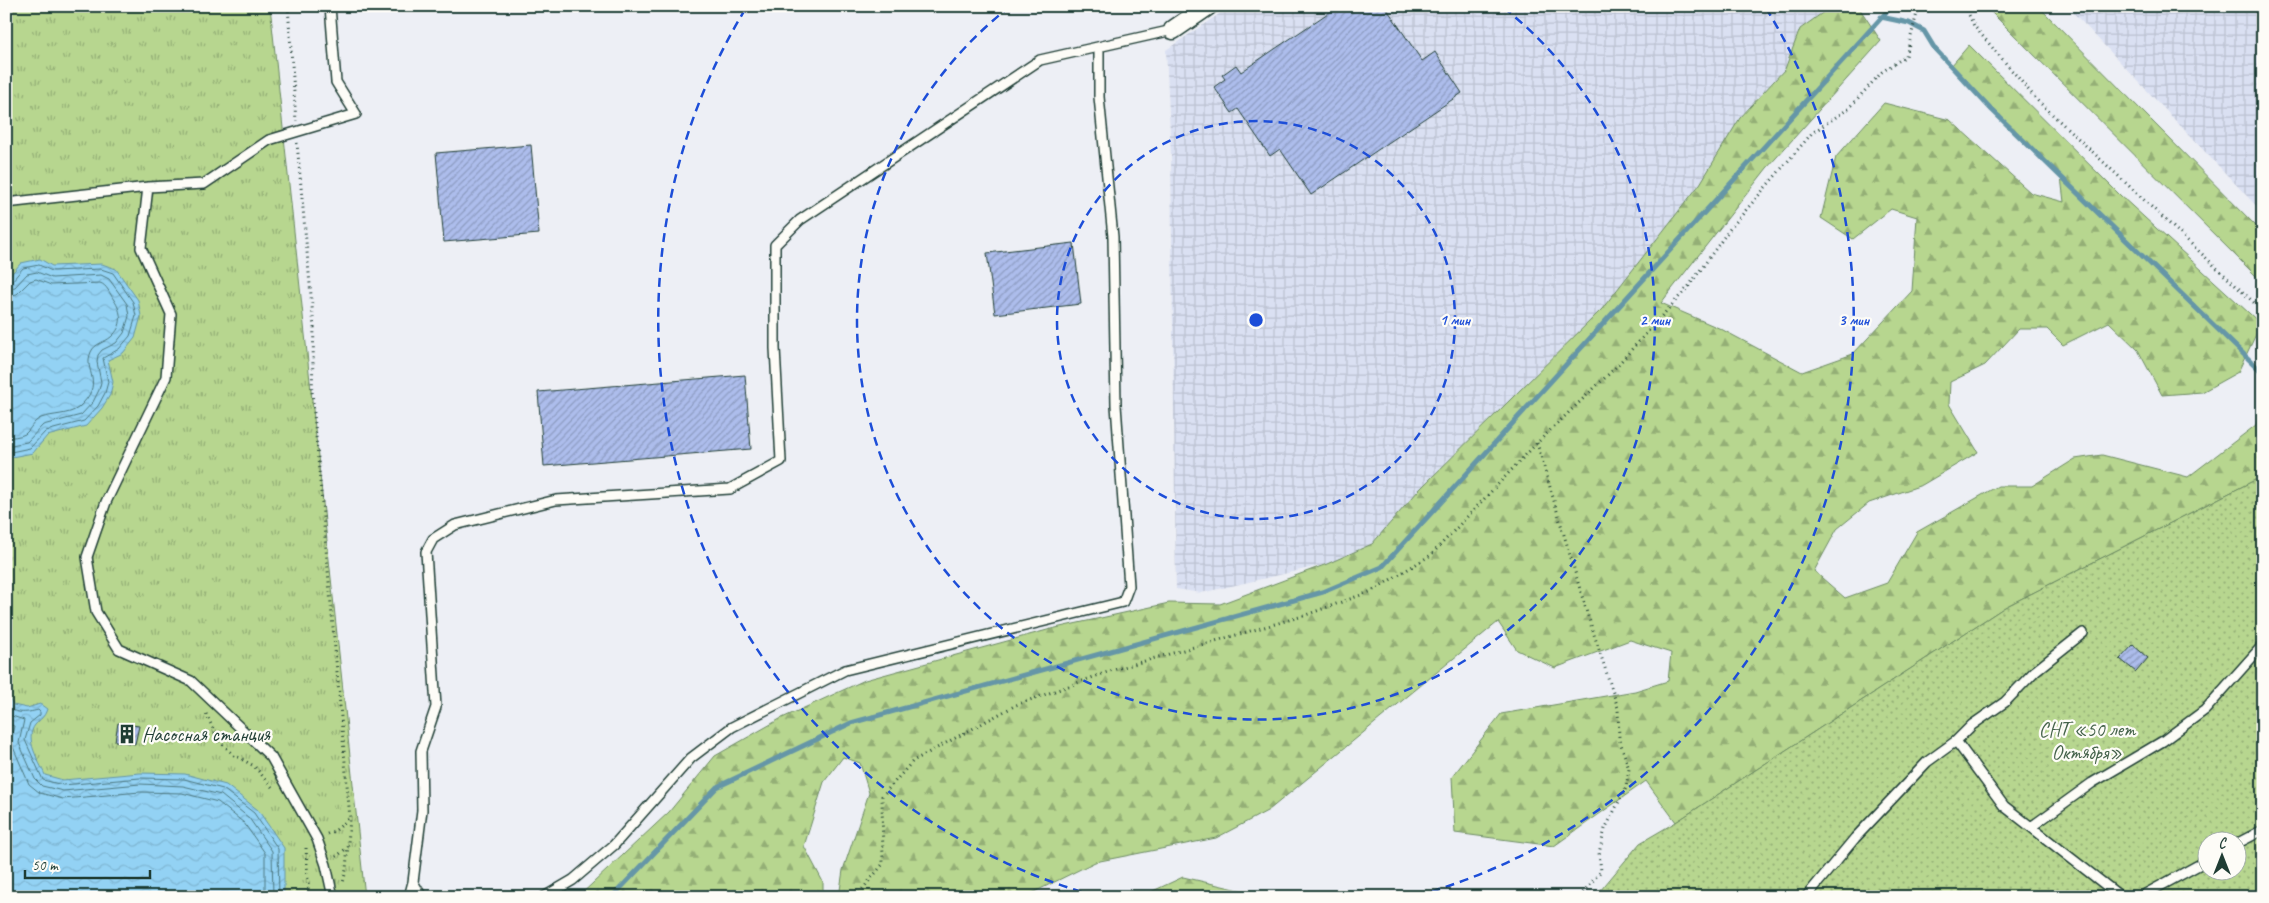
<svg xmlns="http://www.w3.org/2000/svg" width="2269" height="903" font-family="Caveat,sans-serif">
<style>
.industrial{fill:url(#industrial-grid)}
.grass{fill:url(#grass-tufts);stroke:#6b8a62}
.forest{fill:url(#forest-firs);stroke:#6b8a62}
.garden{fill:url(#garden-dots);stroke:#6b8a62;fill-rule:evenodd}
.water{fill:url(#water-waves);stroke:#6596a7}
.lines{fill:none;stroke-linecap:round;stroke-linejoin:round}
.shore{stroke:#4d7981;stroke-width:1}
.stream{stroke:#6596a7;stroke-width:5}
.building{fill:url(#building-hatch);stroke:#1f3d34}
.service-casing{stroke:#1f3d34;stroke-width:12}
.minor-casing{stroke:#1f3d34;stroke-width:21}
.path{stroke:#1f3d34;stroke-width:3;stroke-dasharray:1 4;stroke-linecap:butt}
.service{stroke:#fdfcf7;stroke-width:9}
.minor{stroke:#fdfcf7;stroke-width:18}
.ring{fill:none;stroke:#1d4ed8;stroke-width:2.5;stroke-dasharray:9 6}
.labels{text-anchor:middle;stroke-width:4.5;stroke-linejoin:round;paint-order:stroke}
.park-label{font-size:20px;fill:#45634b;stroke:#fdfcf7}
.poi-label{font-size:20px;fill:#1f3d34;stroke:#fdfcf7;text-anchor:start}
.centre{fill:#1d4ed8;stroke:#fdfcf7;stroke-width:2.5}
.ring-label{font-size:15px;text-anchor:middle;font-weight:bold;fill:#1d4ed8;stroke:#fdfcf7;stroke-width:4.5;stroke-linejoin:round;paint-order:stroke}
</style>
<defs>
<pattern id="industrial-grid" width="8" height="8" patternUnits="userSpaceOnUse" patternTransform="scale(1.25)"><rect width="8" height="8" fill="#dae0f2"/><path d="M0 4h8M4 0v8" fill="none" stroke="#bbc1d0"/></pattern>
<pattern id="grass-tufts" width="24" height="20" patternUnits="userSpaceOnUse" patternTransform="scale(1.25)"><rect width="24" height="20" fill="#b7d68f"/><path d="M3 7l-1-3M5 7V3M7 7l1-3M15 17l-1-3M17 17v-4M19 17l1-3" fill="none" stroke="#94af76"/></pattern>
<pattern id="forest-firs" width="22" height="20" patternUnits="userSpaceOnUse" patternTransform="scale(1.25)"><rect width="22" height="20" fill="#b7d68f"/><path d="M5 1l3.5 6h-7zM16 11l3.5 6h-7z" fill="#94af76"/></pattern>
<pattern id="garden-dots" width="8" height="8" patternUnits="userSpaceOnUse" patternTransform="scale(1.25)"><rect width="8" height="8" fill="#b7d68f"/><path d="M2 2h.1M6 6h.1" fill="none" stroke="#94af76" stroke-width="1.8" stroke-linecap="round"/></pattern>
<pattern id="water-waves" width="16" height="10" patternUnits="userSpaceOnUse" patternTransform="scale(1.25)"><rect width="16" height="10" fill="#93d2f4"/><path d="M0 5q4-4 8 0t8 0" fill="none" stroke="#7eb5d2"/></pattern>
<pattern id="building-hatch" width="6" height="6" patternUnits="userSpaceOnUse" patternTransform="scale(1.25)"><rect width="6" height="6" fill="#adbdec"/><path d="M-1 1l2-2M0 6l6-6M5 7l2-2" fill="none" stroke="#8c9bc0"/></pattern>
</defs>
<rect width="100%" height="100%" fill="#edeff5"/>
<filter id="ink" filterUnits="userSpaceOnUse"><feTurbulence type="fractalNoise" baseFrequency=".02" numOctaves="2"/><feDisplacementMap in="SourceGraphic" scale="10" xChannelSelector="R" yChannelSelector="G"/><feConvolveMatrix kernelMatrix="1 2 1 2 8 2 1 2 1" color-interpolation-filters="sRGB"/></filter>
<g filter="url(#ink)">
<path class="industrial" d="M1231 6H1832L1800 29 1785 69 1740 118 1700 184 1602 309 1418 491 1372 544 1327 564 1201 593 1176 589 1171 155 1166 50Z
M2067 6H2263V213Z"/>
<path class="grass" d="M6 6H270L365 897H6Z"/>
<path class="forest" d="M1832 6H1858L1881 41 1767 168 1661 303 1721 329 1802 372 1853 354 1912 291 1917 217 1891 209 1853 239 1821 218 1836 157 1884 103 1950 120 2031 193 2064 202 2061 177 1951 66 1969 45 2121 196 2261 324 2238 372 2202 392 2162 395 2138 350 2109 322 2063 345 2047 329H2019L1985 365 1950 382 1949 404 1978 452 1922 485 1869 503 1837 529 1814 571 1845 598 1887 583 1917 532 1998 486H2032L2075 459 2102 455 2188 477 2256 425 2263 405V476L2005 607 1676 822 1646 781 1554 846 1455 833 1452 777 1501 714 1635 691 1668 681 1671 653 1630 640 1555 668 1517 650 1498 622 1269 810 1216 838 1095 862 1024 897H839L843 870 869 793 860 763 843 757 824 782 804 846 823 882V897H578L669 812 715 756 780 719 865 680 1051 629 1169 603 1220 604 1327 564 1372 544 1418 491 1602 309 1700 184 1740 118 1785 69 1800 29Z
M1985 6H2038L2263 233V283Z
M1183 877 1270 897H1140Z"/>
<path class="garden" d="M2263 476V897H1595L1640 843 1676 822 2005 607ZM2206 840H2236V870H2206Z"/>
<path class="water" d="M40 259 52 266 102 264 116 269 138 300 141 316 135 338 123 353 108 360 113 382 110 395 102 408 86 426 47 436 33 453 6 458V280L21 263Z
M6 692 13 705 27 708 40 704 47 709C44 718 41 718 35 725 24 739 39 761 45 775L63 780 140 773 185 774 226 785 258 810 284 848V897H6Z"/>
<g class="lines">
<path class="shore" d="M6 282 12 281 23 268 39 265 52 271 101 269 113 273 133 302 136 316 130 336 119 349 103 358 108 382 105 393 98 406 84 421 46 431 30 448 6 453
M6 289 15 287 27 274 37 272 52 278 101 275 109 279 127 304 129 316 124 333 116 343 102 350 98 355 97 362 101 382 99 390 93 402 81 415 43 425 27 442 6 446
M6 296 17 294 30 281 36 279 51 285 100 283C107 285 110 294 114 300 122 312 124 326 111 337 104 343 95 343 91 352 82 372 107 382 78 408 69 415 52 414 41 418 33 421 31 429 25 434 20 437 11 437 6 438
M6 704C12 715 27 713 38 710L40 712V715L30 723 25 740 43 780 63 785 140 778 184 779 223 789 254 813 278 849 279 897
M6 714 24 720 19 743 35 779 42 786 63 791 140 784 183 786 221 795 249 818 272 851 273 897
M6 723 14 726 11 739 13 747 29 784 40 793 63 799 140 792 182 793 218 802 244 823 265 853V897"/>
<path class="stream" d="M1881 17 1909 23 1924 31 1935 49 1992 110 2263 373
M612 897 717 787 851 723 1323 592 1382 567 1892 6"/>
</g>
<path class="building" d="M1328 6H1385L1422 61 1435 52 1462 93 1311 195 1280 149 1270 156 1238 109 1232 113 1214 87 1225 79 1222 75 1236 65 1241 72 1331 11Z
M531 145 539 234 444 242 436 153Z
M1074 243 1081 304 995 314 987 253Z
M745 375 751 449 544 466 538 392Z
M2133 645 2148 658 2136 672 2120 659Z
M118 723 139 726 135 744 115 741Z"/>
<g class="lines">
<defs>
<path id="service" d="M148 187 141 248 171 314 166 377 106 502 87 557 96 612 119 649 191 681 271 757 317 839 326 865 333 897
M6 203 148 187 204 184 269 140 356 114 336 82 330 6
M1956 741 2004 806 2121 897
M2031 827 2092 783 2163 741 2205 710 2263 645
M2236 844 2263 830
M413 882 422 897
M409 897 413 882 422 810 421 751 436 707 426 552 433 539 455 525 556 500 730 489 781 461 775 348V245L800 220 1040 60 1173 30
M544 897 573 880 614 845 691 758 732 727 845 670 1123 602 1129 586 1116 405 1113 237 1099 97V47
M1806 897 1855 838 1927 762 1956 741 1972 725 2005 702 2035 671 2083 633
M2140 897 2206 861"/>
<path id="minor" d="M1173 30 1208 6"/>
</defs>
<use href="#service" class="service-casing"/>
<use href="#minor" class="minor-casing"/>
<path class="path" d="M288 6 296 121
M1965 6 1974 26 2038 101 2263 311
M297 143 314 328 312 391 350 818 346 870 343 883
M1537 443 1587 613 1618 708 1619 738 1629 769 1626 788 1605 829 1599 853 1601 871 1579 897
M206 714 219 741 234 755 254 766 272 787
M327 834 336 830 350 818
M306 848 309 897
M336 857 348 847
M856 897 883 864 882 796 913 761 1016 705 1113 670 1303 616 1372 591 1431 555 1537 443 1613 370 1689 286 1729 230 1812 133 1848 109 1882 72 1906 56 1917 13 1923 6"/>
<use href="#service" class="service"/>
<use href="#minor" class="minor"/>
</g>
</g>
<g class="ring">
<circle cx="1256" cy="320" r="199"/>
<path d="M1504 8A399 399 0 1 1 1008 8"/>
<path d="M1096 896A598 598 0 0 1 746 8M1766 8A598 598 0 0 1 1416 896"/>
</g>
<defs>
<symbol id="building-bare" viewBox="-9 -9 18 18"><path d="M-4-6H4V6H1V3H-1V6H-4ZM-2.5-4.3h1.7v1.8h-1.7ZM.8-4.3h1.7v1.8H.8ZM-2.5-1h1.7V.8h-1.7ZM.8-1h1.7V.8H.8Z" fill="#1f3d34" stroke="#fdfcf7" stroke-width="2.5" paint-order="stroke"/></symbol>
</defs>
<g fill-rule="evenodd">
<use href="#building-bare" x="113" y="720" width="28" height="28"/>
</g>
<g class="labels">
<g class="park-label">
<text x="2087" y="736">СНТ «50 лет<tspan x="2087" dy="23">Октября»</tspan></text>
</g>
<g class="poi-label">
<text x="142" y="741">Насосная станция</text>
</g>
</g>
<circle cx="1256" cy="320" r="8" class="centre"/>
<g class="ring-label">
<text x="1455" y="325">1 мин</text>
<text x="1655" y="325">2 мин</text>
<text x="1854" y="325">3 мин</text>
</g>
<rect width="2269" height="903" fill="none" stroke="#fdfcf7" stroke-width="25"/>
<rect x="12" y="12" width="2244" height="878" fill="none" stroke="#1f3d34" stroke-width="2" filter="url(#ink)"/>
<g transform="translate(2222 856)"><circle r="24" fill="#fdfcf7" stroke="#a4b0a9"/>
<path d="M0-4L9 19L0 12L-9 19Z" fill="#1f3d34"/>
<text y="-8" font-size="14" font-weight="bold" text-anchor="middle" fill="#1f3d34">С</text>
</g>
<path d="M25 870v8h125v-8" fill="none" stroke="#1f3d34" stroke-width="2.5"/>
<text x="32" y="870" font-size="15" fill="#1f3d34" stroke="#fdfcf7" stroke-width="4" paint-order="stroke">50 m</text>
</svg>
